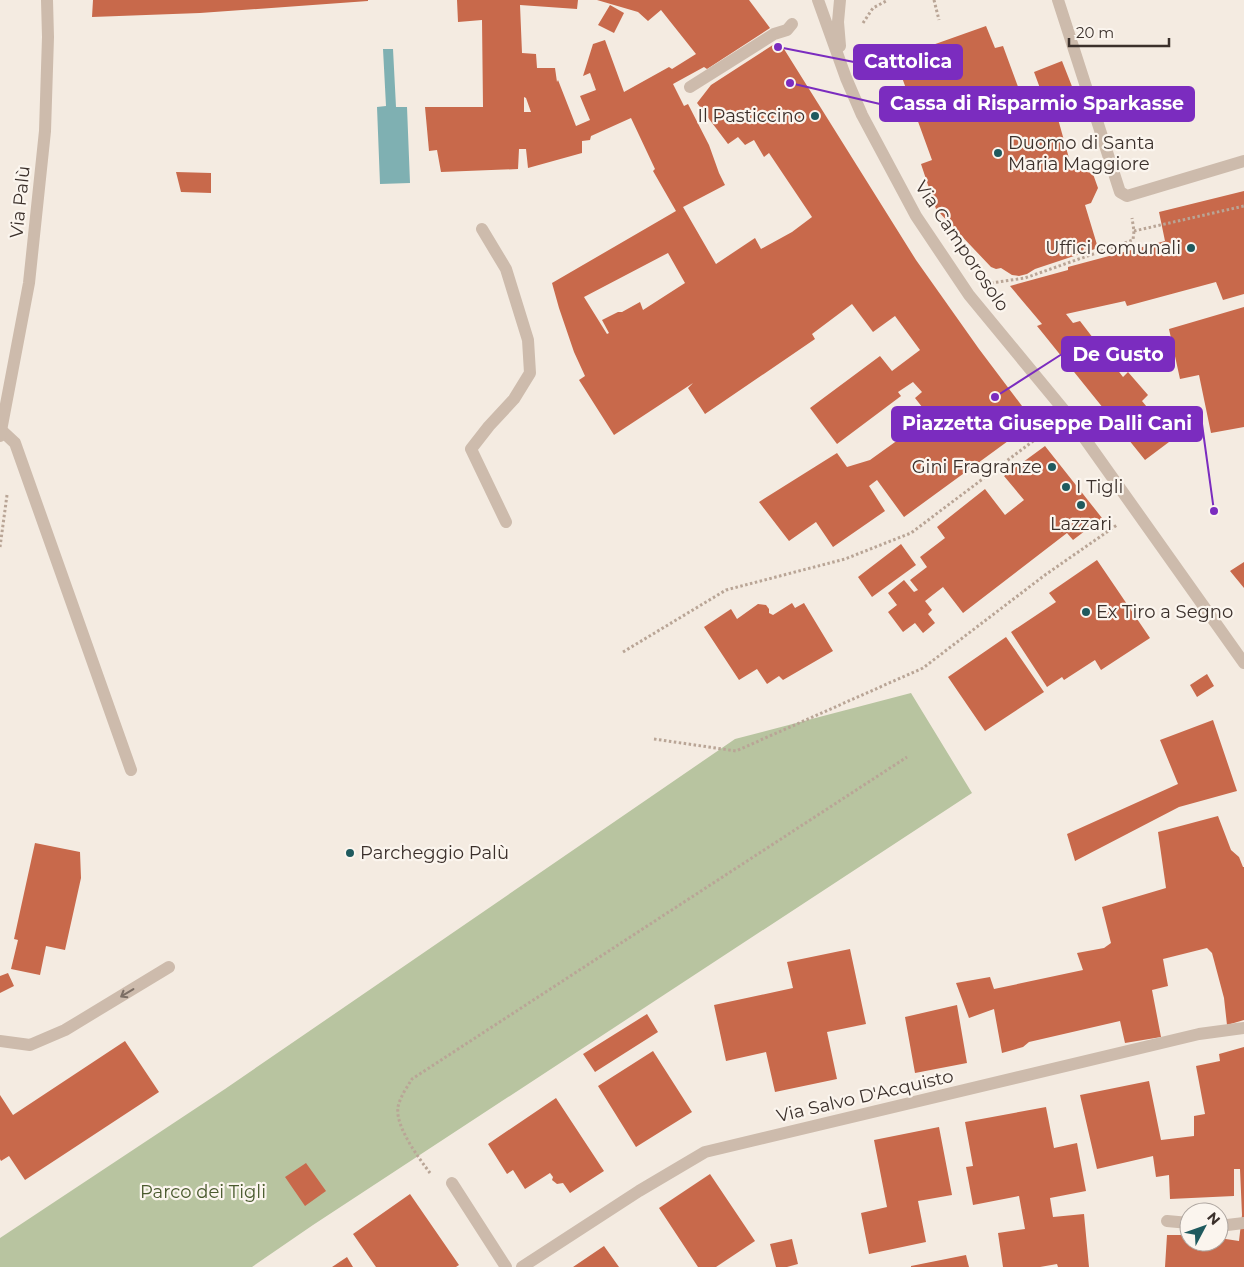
<svg xmlns="http://www.w3.org/2000/svg" width="1244" height="1267" font-family="Montserrat,sans-serif">
<style>
.green{fill:#b8c4a0}
.water{fill:#7fb0b2}
.building{fill:#c8694b;fill-rule:evenodd}
.lines{fill:none;stroke-linecap:round;stroke-linejoin:round}
.path{stroke:#b9a596;stroke-width:3;stroke-dasharray:2.5 2.5;stroke-linecap:butt}
.service{stroke:#cdbbac;stroke-width:12}
.minor{stroke:#cdbbac;stroke-width:12}
.tertiary{stroke:#cdbbac;stroke-width:12}
.oneway{stroke:#7d6f65}
.poi-dot{fill:#1f5a5e;stroke:#fbf5ee;stroke-width:2}
.labels{text-anchor:middle;stroke-width:4.5;stroke-linejoin:round;paint-order:stroke}
.poi-label{font-size:18px;fill:#3b302b;stroke:#fbf5ee;text-anchor:start}
.street-label{font-size:18px;fill:#3b302b;stroke:#fbf5ee}
.park-label{font-size:18px;fill:#4a5a2e;stroke:#fbf5ee}
.leader{fill:none;stroke:#7b2cbf;stroke-width:2}
.callout-dot{fill:#7b2cbf;stroke:#fbf5ee;stroke-width:2}
.callout{fill:#7b2cbf;stroke:#7b2cbf;stroke-width:2}
.callout-label{font-size:19px;text-anchor:middle;font-weight:bold;fill:#fff}
</style>
<rect width="100%" height="100%" fill="#f4ebe1"/>
<path class="green" d="M911 693 972 793 313 1225 252 1267H0V1238L225 1089 735 739Z"/>
<path class="water" d="M383 49H393L396 107H407L410 183 380 184 377 107 386 106Z"/>
<path class="building" d="M93 0H368V1L200 13 92 17Z
M457 0H578L577 9 520 5 522 53 536 54 537 68H555L557 82 558 80 576 126 590 120 580 96 596 90 590 73 583 76 593 44 605 40 624 92 669 67 672 69 696 54 661 10 648 21 638 12 597 0H749L770 28 707 69 704 67 673 84 684 106 688 104 709 145 719 173 725 185 683 207 716 264 755 238 761 249 792 232 812 217 769 153 764 157 754 140 745 145 738 137 728 144 697 103 711 85 779 41 916 260 979 349 1034 422 904 517 877 480 869 486 885 511 833 547 816 522 789 541 759 502 837 453 847 467 870 460 930 417 915 398 922 392 913 382 898 392 901 396 837 444 810 408 880 356 892 371 920 350 895 316 873 332 852 304 812 334 815 339 705 414 688 388 693 383 614 435 579 380 585 376 574 352 559 308 552 283 676 211 653 171 655 169 631 118 591 136 590 140 582 141V153L528 168 526 149H519L518 169 441 172 437 150 429 151 425 107H483L482 20 458 22ZM524 97 526 98 531 112H524ZM668 253 685 283 643 310 640 302 622 312H618L602 320 609 333 607 334 584 297Z
M610 5 624 13 614 33 598 25Z
M986 26 995 48 1003 46 1028 114 1039 111 1043 122 1058 119 1072 169 1079 168 1093 174 1098 188 1091 203 1085 205 1098 248 1035 269 1027 274 1019 276 1012 275 1001 268 996 269 991 267 936 209 921 164 932 160 900 72 904 53H910Z
M1062 61 1073 89 1044 99 1034 72Z
M176 172 211 173V193L181 192Z
M1244 191V294L1223 300 1216 282 1127 306 1125 301 1066 314 1073 323 1080 321 1123 377 1128 372 1148 395 1142 401 1173 439 1145 460 1037 326 1042 324 1010 286 1068 270V267L1165 241 1159 212Z
M1244 307V427L1211 433 1199 375 1180 379 1169 329Z
M1045 446 1102 518 1073 540 1067 533 963 613 943 587 925 601 932 610 928 614 935 623 923 633 915 623 903 632 888 612 897 605 888 593 904 580 914 592 918 590 910 580 927 567 920 557 945 538 937 527 985 489 1005 515 1024 500 1004 476Z
M901 544 916 565 872 597 858 577Z
M1097 560 1150 638 1101 670 1095 660 1064 680 1062 677 1047 687 1011 632 1056 602 1049 593Z
M1244 562V588L1230 571Z
M792 603 795 608 804 603 833 651 783 680 779 676 767 684 757 669 739 680 704 627 731 609 737 619 758 604 766 605 769 609V613L773 615Z
M1006 637 1044 692 985 731 948 677Z
M1207 674 1214 686 1197 697 1190 685Z
M1213 720 1237 791 1179 807 1075 861 1067 834 1178 784 1160 740Z
M1218 816 1231 850 1239 857 1243 867H1244V1020L1227 1025 1224 998 1212 953 1207 948 1163 959 1168 986 1152 990 1161 1037 1125 1043 1120 1021 1029 1042 1023 1047 1002 1053 994 1009 969 1018 956 983 990 977 994 989 1083 970 1077 953 1104 948 1111 943 1102 907 1166 888 1158 832Z
M35 843 80 852 81 878 65 950 46 946 40 975 11 969 18 940 14 939Z
M850 949 866 1024 827 1032 837 1079 775 1092 766 1052 726 1061 714 1005 793 988 787 962Z
M8 973 14 986 0 993V976Z
M957 1005 967 1063 915 1073 905 1017Z
M647 1014 658 1032 595 1072 583 1054Z
M125 1041 159 1092 25 1180 9 1156 1 1161 0 1159V1095L13 1115Z
M1244 1047V1267H1165L1167 1235H1189V1242H1219V1238L1239 1241 1242 1215 1240 1169H1234V1196L1170 1199 1169 1175 1156 1177 1153 1156 1097 1169 1080 1095 1149 1081 1161 1140 1194 1136V1116L1205 1114 1196 1066 1220 1061 1219 1054Z
M653 1051 692 1112 636 1147 598 1086Z
M556 1098 604 1171 570 1193 563 1183 557 1184 552 1180 553 1177 550 1173 525 1189 513 1170 507 1174 488 1144Z
M1046 1107 1054 1148 1077 1143 1086 1191 1050 1198 1053 1217 1084 1214 1089 1267H1058L1057 1264 1040 1267H1003L998 1233 1025 1229 1019 1196 973 1205 966 1167 973 1166 965 1122Z
M939 1127 952 1195 918 1201 926 1242 869 1254 861 1213 887 1207 874 1140Z
M306 1163 326 1191 305 1206 285 1177Z
M710 1174 755 1241 716 1267H698L659 1208Z
M410 1194 459 1265 456 1267H376L353 1234Z
M792 1239 798 1264 787 1267H776L770 1244Z
M604 1246 619 1267H573Z
M966 1255 969 1267H911V1266Z
M347 1257 353 1267H332Z"/>
<g class="lines">
<path class="path" d="M934 0 939 20
M863 23 873 8 888 0
M1134 231 1244 206
M991 283 1025 278 1133 240 1134 231 1132 218
M0 547 7 495
M623 652 726 590 845 559 911 533 1049 429
M654 739 736 751 923 668 1045 575 1117 525
M430 1173C419 1158 395 1127 398 1107 400 1097 407 1087 412 1079L907 757"/>
<path class="service" d="M1058 0 1120 192 1127 196 1244 161
M482 229 506 269 528 340 530 373 514 399 489 426 471 449 506 522
M1 430 15 443 131 770
M0 1041 30 1045 65 1030 169 967
M1167 1221 1189 1223
M1219 1226 1244 1223"/>
<path class="minor" d="M690 87 774 34 787 30 792 24
M0 436 29 283 45 131 48 37 47 0
M452 1183 506 1267
M522 1267 639 1191 705 1152 1199 1034 1244 1028"/>
<path class="tertiary" d="M818 0 846 78 862 115 916 216 969 295 1068 415 1244 663
M840 46 838 22 840 0"/>
</g>
<defs><path id="oneway-shaft" d="M-6 0H5M1.5-3L5.5 0L1.5 3" fill="none" stroke-width="1.6" stroke-linecap="round" stroke-linejoin="round" transform="scale(1.25)"/></defs>
<use class="oneway" href="#oneway-shaft" transform="translate(127 993) rotate(149)"/>
<g class="poi-dot">
<circle cx="815" cy="116" r="5"/>
<circle cx="998" cy="153" r="5"/>
<circle cx="1191" cy="248" r="5"/>
<circle cx="1052" cy="467" r="5"/>
<circle cx="1066" cy="487" r="5"/>
<circle cx="1081" cy="505" r="5"/>
<circle cx="1086" cy="612" r="5"/>
<circle cx="350" cy="853" r="5"/>
</g>
<g class="labels">
<g class="poi-label">
<text x="805" y="122" text-anchor="end">Il Pasticcino</text>
<text x="1008" y="149">Duomo di Santa<tspan x="1008" dy="21">Maria Maggiore</tspan></text>
<text x="1181" y="254" text-anchor="end">Uffici comunali</text>
<text x="1042" y="473" text-anchor="end">Gini Fragranze</text>
<text x="1076" y="493">I Tigli</text>
<text x="1081" y="530" text-anchor="middle">Lazzari</text>
<text x="1096" y="618">Ex Tiro a Segno</text>
<text x="360" y="859">Parcheggio Palù</text>
</g>
<g class="street-label">
<text transform="translate(20 202) rotate(-84)" y="6">Via Palù</text>
<text transform="translate(962 246) rotate(56)" y="6">Via Camporosolo</text>
<text transform="translate(865 1096) rotate(-13)" y="6">Via Salvo D'Acquisto</text>
</g>
<g class="park-label">
<text x="203" y="1198">Parco dei Tigli</text>
</g>
</g>
<path class="leader" d="M778 47L854 62M790 83L880 104M995 397L1062 354M1214 511L1202 424"/>
<g class="callout-dot">
<circle cx="778" cy="47" r="5"/>
<circle cx="790" cy="83" r="5"/>
<circle cx="995" cy="397" r="5"/>
<circle cx="1214" cy="511" r="5"/>
</g>
<g class="callout">
<rect x="854" y="45" width="108" height="34" rx="5"/>
<rect x="880" y="87" width="314" height="34" rx="5"/>
<rect x="1062" y="337" width="112" height="34" rx="5"/>
<rect x="892" y="407" width="310" height="34" rx="5"/>
</g>
<g class="callout-label">
<text x="908" y="68">Cattolica</text>
<text x="1037" y="110">Cassa di Risparmio Sparkasse</text>
<text x="1118" y="361">De Gusto</text>
<text x="1047" y="430">Piazzetta Giuseppe Dalli Cani</text>
</g>
<g transform="translate(1204 1227) rotate(49)"><circle r="24" fill="#fbf5ee" stroke="#aea6a0"/>
<path d="M0-4L9 19L0 12L-9 19Z" fill="#1f5a5e"/>
<text y="-8" font-size="14" font-weight="bold" text-anchor="middle" fill="#3b302b">N</text>
</g>
<path d="M1069 38v8h100v-8" fill="none" stroke="#3b302b" stroke-width="2.5"/>
<text x="1076" y="38" font-size="15" fill="#3b302b" stroke="#fbf5ee" stroke-width="4" paint-order="stroke">20 m</text>
</svg>
